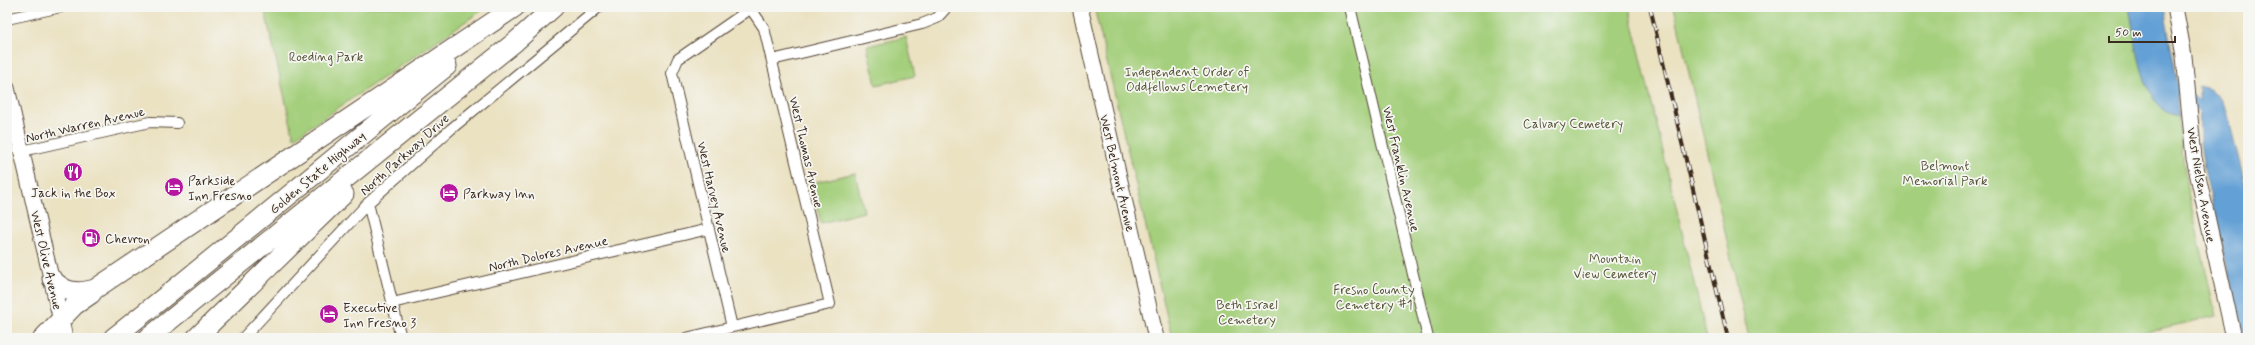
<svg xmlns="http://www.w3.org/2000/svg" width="2255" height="345" font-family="Mynerve,sans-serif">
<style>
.green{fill:#a4cf7b;stroke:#707c4c}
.water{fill:#64a0d5;stroke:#50657a}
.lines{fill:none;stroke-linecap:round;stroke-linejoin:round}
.canal{stroke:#64a0d5;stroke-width:9}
.street-casing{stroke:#554637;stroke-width:12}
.secondary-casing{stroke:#554637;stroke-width:17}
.highway-casing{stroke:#554637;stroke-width:21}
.street{stroke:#fff;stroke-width:10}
.secondary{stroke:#fff;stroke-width:15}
.highway{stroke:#fff;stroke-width:19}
.rail-casing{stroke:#3b2a1e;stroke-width:4}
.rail{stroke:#f6f6f2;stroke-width:2.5;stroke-dasharray:8;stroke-linecap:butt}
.labels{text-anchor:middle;stroke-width:3.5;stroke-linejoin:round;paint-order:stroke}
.park-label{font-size:13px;fill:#555335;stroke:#f6f6f2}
.street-label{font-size:13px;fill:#3b2a1e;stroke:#f6f6f2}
.poi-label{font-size:13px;fill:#3b2a1e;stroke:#f6f6f2;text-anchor:start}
</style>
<rect width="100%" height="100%" fill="#f6f6f2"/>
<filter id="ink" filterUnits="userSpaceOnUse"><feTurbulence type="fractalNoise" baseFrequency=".025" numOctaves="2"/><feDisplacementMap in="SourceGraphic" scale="8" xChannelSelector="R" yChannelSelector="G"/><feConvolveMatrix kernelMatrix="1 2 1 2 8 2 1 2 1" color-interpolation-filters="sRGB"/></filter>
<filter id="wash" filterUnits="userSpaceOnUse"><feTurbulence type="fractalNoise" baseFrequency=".012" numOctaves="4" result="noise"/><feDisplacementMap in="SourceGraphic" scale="16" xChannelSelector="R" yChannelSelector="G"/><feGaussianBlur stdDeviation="0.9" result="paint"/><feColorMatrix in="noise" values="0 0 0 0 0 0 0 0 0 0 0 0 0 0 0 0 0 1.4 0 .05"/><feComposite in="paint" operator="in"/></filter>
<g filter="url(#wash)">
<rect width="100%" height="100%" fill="#ebe2c2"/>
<path class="green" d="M264 7H487L294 138Z
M1094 7H1629L1707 338H1172Z
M1674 7H2129C2135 36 2140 84 2159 106 2164 112 2171 114 2178 116L2186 183 2216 316 2119 338H1749Z
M906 37 915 76 876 85 867 46Z
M855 173 864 212 821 223 811 183Z"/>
<path class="water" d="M2129 7H2164L2176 75 2178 116C2171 114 2164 112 2159 106 2140 84 2135 36 2129 7Z
M2199 86 2208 89 2218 95 2227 112 2248 196V338H2244L2204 169 2200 143Z"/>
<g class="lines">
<path class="canal" d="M2169 81 2209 116"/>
</g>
</g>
<g filter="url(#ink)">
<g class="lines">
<defs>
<path id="street" d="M1350 7 1428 338
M7 19 61 7
M772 60 922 24 937 18 947 7
M22 151 150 122 177 123
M368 203 401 338
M392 303 709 229
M732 327 672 73 678 59 753 7
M243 338 368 203 451 129 599 7
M686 338 830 304 764 28 751 9"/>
<path id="secondary" d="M1080 7 1156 338
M2175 7 2184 56 2194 158 2234 338
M7 88 65 338"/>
<path id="highway" d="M52 279C65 293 77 294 95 289L515 7
M43 338 75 305 91 294 94 290
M113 338C226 249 335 156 447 66
M148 338 515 42 554 7
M196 338 344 194"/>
</defs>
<use href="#street" class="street-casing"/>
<use href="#secondary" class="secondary-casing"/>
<use href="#highway" class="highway-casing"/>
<use href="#street" class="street"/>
<use href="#secondary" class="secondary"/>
<use href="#highway" class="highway"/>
<defs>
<path id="rail" d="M1650 7 1728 338"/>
</defs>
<use href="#rail" class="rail-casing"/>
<use href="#rail" class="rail"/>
</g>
</g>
<defs>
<symbol id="restaurant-disc" viewBox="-11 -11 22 22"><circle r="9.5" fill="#b5179e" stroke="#f6f6f2"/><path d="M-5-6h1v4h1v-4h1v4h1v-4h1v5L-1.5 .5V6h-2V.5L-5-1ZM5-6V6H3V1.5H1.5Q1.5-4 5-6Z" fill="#fff"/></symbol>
<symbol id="hotel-disc" viewBox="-11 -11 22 22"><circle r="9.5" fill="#b5179e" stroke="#f6f6f2"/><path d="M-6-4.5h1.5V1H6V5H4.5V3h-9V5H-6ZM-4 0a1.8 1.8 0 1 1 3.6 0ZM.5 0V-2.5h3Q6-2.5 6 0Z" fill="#fff"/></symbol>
<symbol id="fuel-disc" viewBox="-11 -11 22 22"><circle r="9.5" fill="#b5179e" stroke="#f6f6f2"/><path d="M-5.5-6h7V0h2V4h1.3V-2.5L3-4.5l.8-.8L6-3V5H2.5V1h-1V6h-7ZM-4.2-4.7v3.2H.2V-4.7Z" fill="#fff"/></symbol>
</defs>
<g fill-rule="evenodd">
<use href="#restaurant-disc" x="62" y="161" width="22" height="22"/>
<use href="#hotel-disc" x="163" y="176" width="22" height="22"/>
<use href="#hotel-disc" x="438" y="182" width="22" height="22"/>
<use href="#fuel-disc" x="80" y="227" width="22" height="22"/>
<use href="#hotel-disc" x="318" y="303" width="22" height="22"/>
</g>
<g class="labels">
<g class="park-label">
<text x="326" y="61">Roeding Park</text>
<text x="1187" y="76">Independent Order of<tspan x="1187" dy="15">Oddfellows Cemetery</tspan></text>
<text x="1573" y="128">Calvary Cemetery</text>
<text x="1945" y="170">Belmont<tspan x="1945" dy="15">Memorial Park</tspan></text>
<text x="1615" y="263">Mountain<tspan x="1615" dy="15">View Cemetery</tspan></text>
<text x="1374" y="294">Fresno County<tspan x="1374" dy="15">Cemetery #1</tspan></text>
<text x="1247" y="309">Beth Israel<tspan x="1247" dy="15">Cemetery</tspan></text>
</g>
<g class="street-label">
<text transform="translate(85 124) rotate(-13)" y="5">North Warren Avenue</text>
<text transform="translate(807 152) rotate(77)" y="5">West Thomas Avenue</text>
<text transform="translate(404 154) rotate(-42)" y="5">North Parkway Drive</text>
<text transform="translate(1402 169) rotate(77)" y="5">West Franklin Avenue</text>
<text transform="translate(317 172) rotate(-40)" y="5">Golden State Highway</text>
<text transform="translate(1118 173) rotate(77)" y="5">West Belmont Avenue</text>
<text transform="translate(2202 185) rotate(80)" y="5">West Nielsen Avenue</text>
<text transform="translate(715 197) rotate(77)" y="5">West Harvey Avenue</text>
<text transform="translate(548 253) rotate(-13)" y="5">North Dolores Avenue</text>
<text transform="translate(47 260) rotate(77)" y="5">West Olive Avenue</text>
</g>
<g class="poi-label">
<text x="188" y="185">Parkside<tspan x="188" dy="15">Inn Fresno</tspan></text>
<text x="73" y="197" text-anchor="middle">Jack in the Box</text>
<text x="463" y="198">Parkway Inn</text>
<text x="105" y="243">Chevron</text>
<text x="343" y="312">Executive<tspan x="343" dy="15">Inn Fresno 3</tspan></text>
</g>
</g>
<rect width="2255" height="345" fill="none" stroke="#f6f6f2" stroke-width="24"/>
<path d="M2109 36v6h66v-6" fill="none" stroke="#3b2a1e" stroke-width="2"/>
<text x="2115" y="36" font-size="12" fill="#3b2a1e" stroke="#f6f6f2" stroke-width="3" paint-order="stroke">50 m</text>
</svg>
